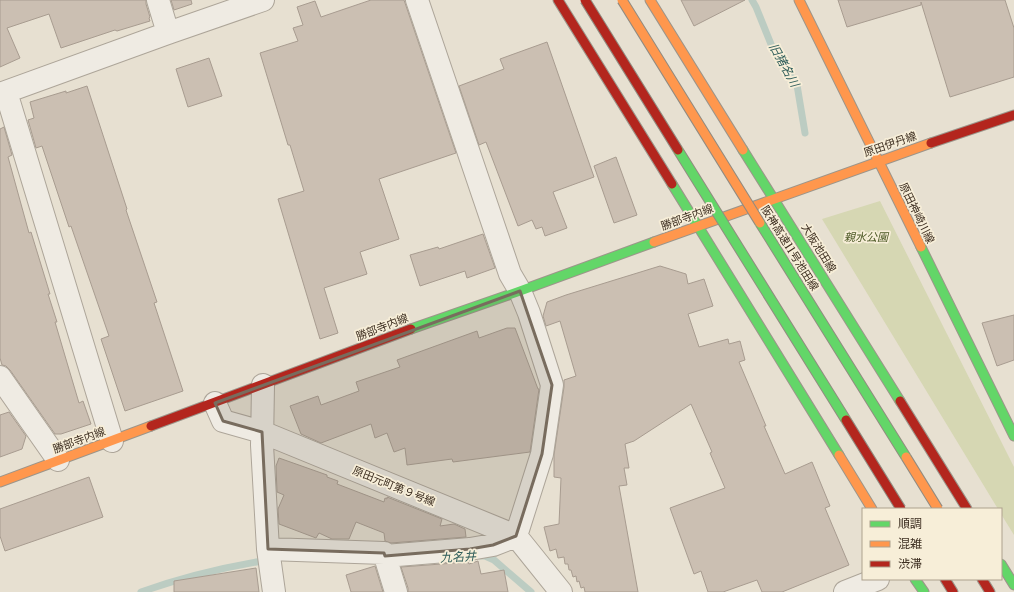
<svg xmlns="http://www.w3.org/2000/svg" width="1014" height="592" font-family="'Libre Baskerville','Noto Sans JP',serif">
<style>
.green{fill:#d6d7b3}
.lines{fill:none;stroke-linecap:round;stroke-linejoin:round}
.stream{stroke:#bcccc2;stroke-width:7}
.building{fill:#cbbfb2;stroke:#a89c90}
.street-casing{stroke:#ada599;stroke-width:24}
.fast-casing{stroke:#9c958a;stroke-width:11}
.slow-casing{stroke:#9c958a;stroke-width:11}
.jam-casing{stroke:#9c958a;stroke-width:11}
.street{stroke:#efebe3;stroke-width:22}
.fast{stroke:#63d668;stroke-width:9}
.slow{stroke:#ff974d;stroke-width:9}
.jam{stroke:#b3261e;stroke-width:9}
.fast-bridge-casing{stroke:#928b80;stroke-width:11;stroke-linecap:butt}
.slow-bridge-casing{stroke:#928b80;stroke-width:11;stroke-linecap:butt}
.jam-bridge-casing{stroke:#928b80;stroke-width:11;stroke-linecap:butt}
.fast-bridge{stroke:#63d668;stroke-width:9}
.slow-bridge{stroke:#ff974d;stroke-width:9}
.jam-bridge{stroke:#b3261e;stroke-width:9}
.marked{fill:#786c5e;fill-opacity:0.2;stroke:#786c5e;stroke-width:3;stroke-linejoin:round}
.labels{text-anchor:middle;stroke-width:3.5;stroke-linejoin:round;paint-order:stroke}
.street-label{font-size:11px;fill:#3d2e20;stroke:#f7eed8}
.park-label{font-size:11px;font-style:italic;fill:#4d5a26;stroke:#f7eed8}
.water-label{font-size:12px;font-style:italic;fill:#2f5d5a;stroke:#f7eed8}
</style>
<rect width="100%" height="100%" fill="#e7e0d1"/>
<path class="green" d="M880 201 1014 467V535L1001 514V509H998L822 219Z"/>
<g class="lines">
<path class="stream" d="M752 0 756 7 775 54 797 85 805 133
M481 556H485L494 560 531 592
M141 592C180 578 221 568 262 561"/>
</g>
<path class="building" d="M0 0H146V4L150 17 149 18 150 21 117 31 115 30 61 48 49 14 7 28 20 58 0 67Z
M171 0H191L192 4 174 10Z
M371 0H404L456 153 379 179 399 239 360 252 367 274 324 288 338 333 320 339 278 199 304 191 290 145H288L260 53 298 41 293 28 303 25 297 7 315 1 321 17Z
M681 0H745L694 26Z
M838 0H1005L1014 28V77L950 97 921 2V5L847 27Z
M547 42 594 177 553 192 567 228 545 236 542 227 536 229 532 220 518 226 486 142 479 145 459 86 504 69 500 59Z
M209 58 222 96 188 107 176 69Z
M87 86 127 209 126 210 157 302 154 303 183 391 125 411 101 339 109 336 71 226 69 227 42 146 36 148 28 120 34 118 30 102 66 91V93Z
M4 127 12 155 8 157 29 233 31 232 50 294H48L57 322H55L68 366 79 403 83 401 91 424 61 434H55L10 370 6 366 2 365 0 358V129Z
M616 157 637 215 614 223 594 166Z
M483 234 495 268 467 278 465 271 420 286 410 255 438 247 439 249 442 248Z
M660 266 686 274 688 284 704 279 713 306 688 314 699 347 728 339 729 344 740 341 745 360 739 362 766 426H764L785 474 812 462 830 506 825 508 849 565 782 592H762L757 580 723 592H708L701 571 694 574 670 508 725 488 710 453 712 452 691 404 634 441 625 444 629 468H624L627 485 619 486 638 592H585L584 587 581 588 579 581 577 582 576 576 573 577 571 570H569L568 564H565L564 557 558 558 556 549 550 551 544 527 559 524 561 478 554 477V455L564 387V380L576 376 560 321 546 326 543 316 547 302 566 295Z
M1014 315V360L997 366 982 323Z
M507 328H515L538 389H539L530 452 453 462 452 459 407 465 405 448 394 452 387 433 375 438 371 424 321 443 301 434 290 406 318 396 321 405 359 391 356 382 400 367 397 360 477 331 479 338Z
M9 412 26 436 22 449 0 457V415Z
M279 458 327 475V477L338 481 337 484 384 502 385 498 387 499V497L442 519 440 526 454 524 465 529 466 537 391 543 385 541 384 533 356 522 349 539H332L319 533 316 538 279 524 278 509 284 495 277 492 276 466Z
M89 477 103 517 5 551 0 536V509Z
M478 561 481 574 504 570 508 592H408V588L401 567 468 562 469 564Z
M375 566 383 592H351L346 575Z
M256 568 259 592H174V581Z"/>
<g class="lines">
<defs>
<path id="street" d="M158 0 168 33
M6 92 112 441
M0 94 168 33 263 0
M0 377 58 460
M263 385 262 445 268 549 274 592
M215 403 223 421 262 432 516 536 561 592
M268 549 384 553 396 592
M385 556 470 549 493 545 516 536 542 454 552 385 529 313 520 291 510 274 417 0
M845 592 878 579"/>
<path id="fast" d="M743 150 900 401
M672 184 839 455
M921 247 1014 436
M411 329 520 291 654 242
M1001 564 1014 585
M915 579 924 592"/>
<path id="slow" d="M650 0 743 150
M799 0 921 247
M654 242 931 143
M839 455 872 509
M0 482 151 426"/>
<path id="jam" d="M558 0 672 184
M931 143 1014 115
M900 401 967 509
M151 426 411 329
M945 579 953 592
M982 579 990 592"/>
</defs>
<use href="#street" class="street-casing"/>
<use href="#fast" class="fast-casing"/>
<use href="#slow" class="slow-casing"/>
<use href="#jam" class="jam-casing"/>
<use href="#street" class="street"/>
<use href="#fast" class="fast"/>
<use href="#slow" class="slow"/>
<use href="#jam" class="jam"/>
<defs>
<path id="fast-bridge" d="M678 150 846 420
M760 223 906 457"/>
<path id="slow-bridge" d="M622 0 760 223
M906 457 938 509"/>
<path id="jam-bridge" d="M585 0 678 150
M846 420 901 509"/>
</defs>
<use href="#fast-bridge" class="fast-bridge-casing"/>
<use href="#slow-bridge" class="slow-bridge-casing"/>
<use href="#jam-bridge" class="jam-bridge-casing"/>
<use href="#fast-bridge" class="fast-bridge"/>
<use href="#slow-bridge" class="slow-bridge"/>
<use href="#jam-bridge" class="jam-bridge"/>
</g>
<path class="marked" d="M520 291 552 385 542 454 516 536 493 545 470 549 385 556 384 553 268 549 262 432 223 421 215 403Z"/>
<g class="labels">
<g class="street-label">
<text transform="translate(890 144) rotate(-19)" y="4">原田伊丹線</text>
<text transform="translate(917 213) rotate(64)" y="4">原田神崎川線</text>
<text transform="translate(687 217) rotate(-20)" y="4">勝部寺内線</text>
<text transform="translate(790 248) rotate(58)" y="4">阪神高速11号池田線</text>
<text transform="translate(819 248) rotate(58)" y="4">大阪池田線</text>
<text transform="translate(382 327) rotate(-21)" y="4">勝部寺内線</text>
<text transform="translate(79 440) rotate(-20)" y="4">勝部寺内線</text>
<text transform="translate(394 486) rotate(22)" y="4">原田元町第９号線</text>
</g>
<g class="park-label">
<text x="866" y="241">親水公園</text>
</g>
<g class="water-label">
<text transform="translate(784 65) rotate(61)" y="4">旧猪名川</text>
<text transform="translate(458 557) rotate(-3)" y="4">九名井</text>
</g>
</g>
<rect x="862" y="508" width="140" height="72" fill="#f7eed8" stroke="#ada18e"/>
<rect x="870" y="521" width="20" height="6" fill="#63d668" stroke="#ada18e"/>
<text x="898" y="528" font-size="12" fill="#3d2e20">順調</text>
<rect x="870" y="541" width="20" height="6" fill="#ff974d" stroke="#ada18e"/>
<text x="898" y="548" font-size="12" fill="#3d2e20">混雑</text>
<rect x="870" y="561" width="20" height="6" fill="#b3261e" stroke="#ada18e"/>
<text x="898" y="568" font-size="12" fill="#3d2e20">渋滞</text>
</svg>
